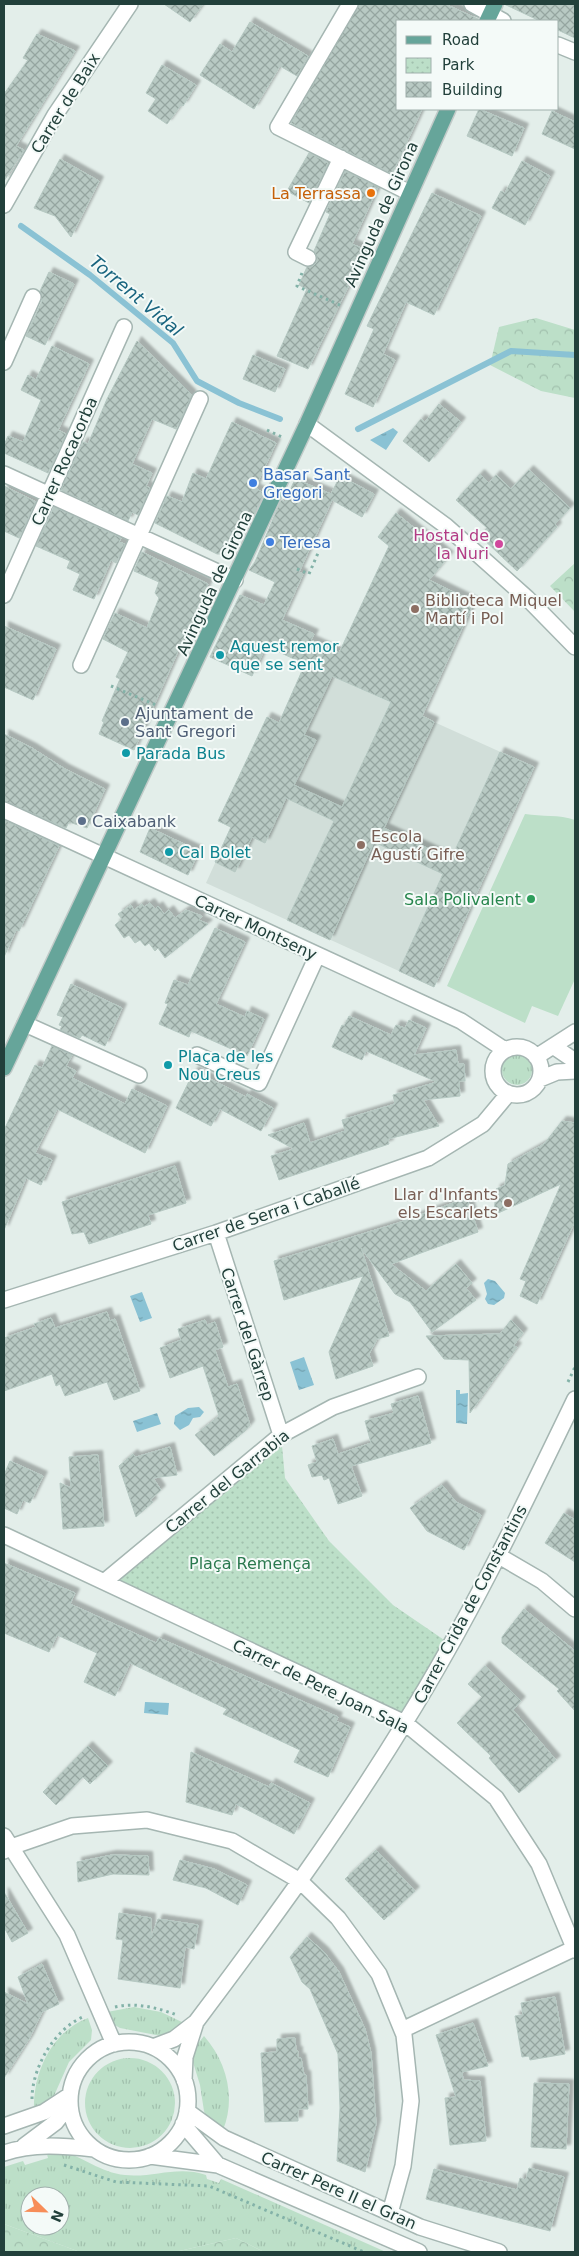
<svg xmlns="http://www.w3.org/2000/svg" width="579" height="2256" font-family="'DejaVu Sans',sans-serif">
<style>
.built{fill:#d1ded9}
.grass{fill:url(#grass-tufts);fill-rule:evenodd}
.forest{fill:url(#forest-crowns)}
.park{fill:url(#park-dots)}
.garden{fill:#bcdfc8}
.water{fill:url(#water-ripples)}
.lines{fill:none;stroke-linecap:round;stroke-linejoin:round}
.stream{stroke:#8ac2d4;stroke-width:6}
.building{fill:url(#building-cross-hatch);stroke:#b5c8c2;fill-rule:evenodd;filter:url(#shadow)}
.minor-casing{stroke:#a5b6b2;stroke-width:18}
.major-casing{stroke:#c1cac8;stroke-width:18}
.path{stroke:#83b2a8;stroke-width:3;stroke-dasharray:2.5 4;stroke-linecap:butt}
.minor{stroke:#fff;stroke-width:15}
.major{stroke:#66a59a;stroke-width:15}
.food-dot{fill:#e8710a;stroke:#f4faf8;stroke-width:2}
.shop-dot{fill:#3f7fe0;stroke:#f4faf8;stroke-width:2}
.hotel-dot{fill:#d1479c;stroke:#f4faf8;stroke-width:2}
.education-dot{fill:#8d6e63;stroke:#f4faf8;stroke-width:2}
.culture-dot{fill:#0f9aa8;stroke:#f4faf8;stroke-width:2}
.service-dot{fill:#5c6f8a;stroke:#f4faf8;stroke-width:2}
.leisure-dot{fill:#2e9e5b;stroke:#f4faf8;stroke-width:2}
.labels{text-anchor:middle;stroke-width:4;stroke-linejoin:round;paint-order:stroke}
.street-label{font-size:16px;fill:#22403b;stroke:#f4faf8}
.food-label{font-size:16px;fill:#c56008;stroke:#f4faf8;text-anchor:end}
.shop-label{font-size:16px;fill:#366cbe;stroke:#f4faf8;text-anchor:start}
.hotel-label{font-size:16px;fill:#b23c85;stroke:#f4faf8;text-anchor:end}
.education-label{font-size:16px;fill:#785e54;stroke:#f4faf8;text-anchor:start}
.culture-label{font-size:16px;fill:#0d838f;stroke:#f4faf8;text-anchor:start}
.service-label{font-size:16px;fill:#4e5e75;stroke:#f4faf8;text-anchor:start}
.leisure-label{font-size:16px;fill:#27864d;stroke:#f4faf8;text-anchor:end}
.park-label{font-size:16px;fill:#2a794f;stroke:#f4faf8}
.water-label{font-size:18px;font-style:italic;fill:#19657f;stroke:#f4faf8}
</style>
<defs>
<pattern id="grass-tufts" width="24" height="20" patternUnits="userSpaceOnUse" patternTransform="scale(1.25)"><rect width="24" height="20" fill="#bcdfc8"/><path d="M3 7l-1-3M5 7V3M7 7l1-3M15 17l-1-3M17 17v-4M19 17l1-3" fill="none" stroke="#a1c0ad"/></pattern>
<pattern id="forest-crowns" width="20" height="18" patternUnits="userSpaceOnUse" patternTransform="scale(1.25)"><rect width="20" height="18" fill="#bcdfc8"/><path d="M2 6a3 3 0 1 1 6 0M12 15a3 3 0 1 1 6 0" fill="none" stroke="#a1c0ad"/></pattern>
<pattern id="park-dots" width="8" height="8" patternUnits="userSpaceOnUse" patternTransform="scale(1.25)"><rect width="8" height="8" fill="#bcdfc8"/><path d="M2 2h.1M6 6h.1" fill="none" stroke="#a1c0ad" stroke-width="1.8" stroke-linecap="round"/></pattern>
<pattern id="water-ripples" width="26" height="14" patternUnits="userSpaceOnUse" patternTransform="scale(1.25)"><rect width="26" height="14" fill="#8ac2d4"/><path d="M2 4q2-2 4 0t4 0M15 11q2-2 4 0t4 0" fill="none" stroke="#709fad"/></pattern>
<pattern id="building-cross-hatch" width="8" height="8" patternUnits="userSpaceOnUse" patternTransform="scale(1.25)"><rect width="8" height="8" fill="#b8c9c3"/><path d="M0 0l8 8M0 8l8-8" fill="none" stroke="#95a5a0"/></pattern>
<filter id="shadow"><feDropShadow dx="4.5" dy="-4.5" stdDeviation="1" flood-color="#0004"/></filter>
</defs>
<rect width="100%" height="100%" fill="#e3eeea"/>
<path class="built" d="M321 671 534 767 434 987 206 883 231 828 218 821 267 717 279 722 294 688 310 695Z"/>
<path class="grass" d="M502 1070a15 15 0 1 1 30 0a15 15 0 1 1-30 0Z
M134 2007 161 2012 184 2023 165 2035 161 2036 120 2028 113 2024 107 2012Z
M88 2018 92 2030 91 2040 69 2062 53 2098 34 2110C33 2073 51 2032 88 2018Z
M204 2036C227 2062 236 2098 223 2130L206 2117 204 2111 200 2085 192 2059 196 2046Z
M85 2103a45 45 0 1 1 90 0a45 45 0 1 1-90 0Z
M59 2150C82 2156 101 2173 125 2175 153 2178 178 2165 206 2175L207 2179 219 2183 221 2179 386 2252H264L236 2238 175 2252H80L4 2224V2167L23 2161 25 2165 48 2158 47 2154ZM30 2196H60V2226H30Z"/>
<path class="forest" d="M536 318 575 330V398L541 391 490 365 499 327Z
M575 563V612L550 586Z
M4 2224 80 2252H81H4Z
M236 2238 264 2252H175Z"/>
<path class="park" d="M281 1435 285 1478 329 1541 393 1605 450 1644 405 1723 104 1582Z"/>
<path class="garden" d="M525 814C542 817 559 814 575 820V979L558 1016 532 1006 525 1023 447 986Z"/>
<path class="water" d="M393 428 398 432 386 450 370 440Z
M488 1279 495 1281 505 1293 504 1298 494 1305 488 1304 485 1299 487 1294 484 1283Z
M142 1292 152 1318 140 1322 130 1296Z
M304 1357 314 1385 299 1390 290 1362Z
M456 1390H460V1394L468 1393 467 1424 456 1423Z
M199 1407 204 1412 200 1417 193 1418 189 1425 180 1430 174 1424 175 1416 188 1408Z
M157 1413 161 1424 137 1432 133 1421Z
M145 1702 169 1703 168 1715 144 1713Z"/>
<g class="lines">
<path class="stream" d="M21 226 90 275 173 343 197 381 239 403 280 419
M358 429 511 351 575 355"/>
</g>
<path class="building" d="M164 4H203L190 22Z
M359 4H445L478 19V21H398V109H422L392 174 291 123Z
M504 4H575V38L558 30V21H540Z
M250 22 308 56 297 76 280 66 254 109 200 75 220 44 232 52Z
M37 34 75 51 16 146 24 150 4 181V94L28 60 23 58Z
M162 65 196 85 183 106 181 105 167 124 148 111 156 99 146 93Z
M479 109 524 128 512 156 467 136Z
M552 111 575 122V149L542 134Z
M309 153 328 163 309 203 287 191Z
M60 159 99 181 71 237 55 216 34 208Z
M522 161 550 176 525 225 492 208 501 191 505 193Z
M345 171 378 187 352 244 366 250 308 369 277 356 307 289 299 285 307 267 313 266 317 262V257L314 251 330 214 326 212Z
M432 193 481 216 434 315 406 302 383 354 395 360 373 407 345 394 374 329 367 326Z
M49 272 74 284 45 345 26 336 42 301 40 291Z
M137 341 192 395 176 429 152 419 132 464 152 473 146 486 150 488 138 515 132 512 128 521 61 490 83 442 88 444 107 399Z
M52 346 89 364 58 430 66 434 48 473 4 453V445L8 436 23 442 41 400 21 390 28 375 36 380Z
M253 355 285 369 275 392 243 379Z
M439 404 461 422 429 462 403 441 421 419 425 422Z
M232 422 276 443 255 488 264 493 251 521 246 508 223 554H217L155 523 167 496 182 502 193 473 206 479Z
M529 470 570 508 555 524 557 527 517 571 480 536 487 528 456 500 480 474 489 483 496 475 511 489Z
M340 476 374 494 362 517 332 500 299 572 303 574 282 620 314 634 311 640 339 653 389 546 378 537 396 513 449 556 429 580 474 602 422 716 434 722 384 828 451 859 500 752 534 767 434 987 399 971 443 874 374 842 330 940 287 920 334 821 286 798 265 843 252 837 235 872 215 862 231 827 218 821 267 717 279 723 305 664 266 646 252 676 210 657 240 595 264 605 275 582 249 570 255 562 281 500 285 502 295 479 331 494ZM332 676 391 702 342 807 294 785 316 740 304 735Z
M4 486 36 502 19 538 4 531Z
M54 507 121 538 119 542 125 544 116 563 111 560 94 599 73 590 80 574 67 568 70 561 36 546Z
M142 552 208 584 134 750 99 734 104 722 102 721 120 679 116 677 128 652 103 639 115 613 147 628 159 598 155 593 159 582 134 571Z
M4 626 56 649 33 700 4 687Z
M4 734 32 748 65 769 105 789 87 828 69 822 66 828 4 801Z
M4 820 59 846 19 931 16 930 4 957Z
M150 828 199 851 188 875 140 852Z
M150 903 155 909 158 906 164 914 169 910 175 918 186 910 202 916 199 920 208 924 165 958 158 948 155 951 149 943 145 946 140 940 135 943 129 935 124 938 115 925 122 919 118 914 131 905 134 910 142 904 144 907Z
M215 928 245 942 216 1004 245 1017 247 1011 264 1019 247 1056 191 1031 189 1037 159 1024 168 1004 165 1003 174 980 188 985Z
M71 984 122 1008 105 1046 82 1035 80 1038 60 1030 62 1026 59 1025 63 1017 57 1015Z
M349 1016 391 1035 396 1025 405 1028 409 1020 426 1028 414 1055 456 1050 458 1064H464L465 1081H459L460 1096 423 1100 439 1126 388 1139 389 1144 279 1180 271 1156 294 1149 268 1135 304 1123 310 1143 345 1131 342 1120 395 1104 393 1095 437 1082 366 1051 362 1060 332 1047 342 1025 344 1026Z
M52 1046 72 1055 66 1066 76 1071 72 1078 125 1104 132 1089 167 1106 145 1153 57 1109 35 1153 52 1160 41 1185 26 1178 4 1230V1130L35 1065 42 1068Z
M194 1071 246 1097 247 1094 273 1108 261 1131 220 1109 211 1126 176 1108Z
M562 1121 575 1123V1221L537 1304 520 1296 526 1281 520 1279 561 1184 494 1215 496 1189 505 1185 508 1164 544 1144Z
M175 1166 186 1203 148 1215 151 1224 89 1244 84 1232 72 1234 62 1202Z
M467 1198 478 1232 391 1264 426 1291 456 1264 472 1283 466 1288 476 1300 432 1332 410 1302 395 1294 361 1248 389 1336 377 1339 369 1354 373 1366 336 1379 329 1352 363 1276 284 1300 274 1261 398 1223Z
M107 1312 110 1321 115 1319 140 1391 114 1400 107 1382 65 1396 60 1384 56 1386 52 1374 4 1391V1338L36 1327 34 1324 51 1318 55 1328Z
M205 1320 207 1325 215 1322 223 1347 215 1350 228 1387 237 1384 250 1425 245 1431 214 1456 195 1435 219 1416 203 1366 170 1378 160 1348 181 1340 178 1329Z
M511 1320 523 1333 513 1346 517 1347 470 1413 469 1360 444 1359 426 1336 500 1334Z
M418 1396 431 1443 351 1466 362 1496 338 1504 329 1478 324 1480 322 1475 312 1477 308 1465 317 1462 312 1446 333 1439 338 1454 371 1443 365 1421 394 1413 391 1404Z
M170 1447 177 1475 153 1478 161 1490 150 1500 153 1502 136 1517 119 1466 133 1454 136 1457Z
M98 1455 104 1526 63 1529 60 1483 71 1488 69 1457Z
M10 1461 43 1476 30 1503 23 1500 17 1514 4 1508V1475Z
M442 1485 456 1502 481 1515 464 1550 427 1531 410 1508Z
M564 1513 575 1520V1562L545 1543Z
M4 1563 75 1593 70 1604 156 1643 159 1638 338 1717 336 1721 350 1727 328 1777 294 1762 300 1750 223 1714 227 1709 130 1663 115 1696 84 1682 97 1653 57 1635 49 1652 4 1633Z
M524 1609 575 1651V1711L557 1691 559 1689 502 1643V1637Z
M485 1666 521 1701 513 1710 556 1760 519 1793 489 1758 491 1756 457 1723 482 1697 468 1684Z
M88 1746 108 1766 90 1784 83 1777 56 1805 43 1792Z
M191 1752 269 1787 271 1783 310 1803 294 1834 236 1804 232 1815 186 1802Z
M376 1850 415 1891 384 1920 345 1879Z
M112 1855 148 1856 149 1875 113 1874 78 1882 77 1862Z
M180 1860 214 1869 247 1885 238 1905 206 1888 173 1880Z
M4 1892 28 1933 12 1942 4 1927Z
M119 1913 151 1918V1938L158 1919 198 1925 194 1949 185 1947 180 1988 118 1979 123 1940 116 1939Z
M307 1937 324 1952 339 1972 365 2029 371 2053 376 2124 365 2172 337 2161 340 2108 338 2054 310 1989 302 1982 290 1957Z
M42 1964 59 2004 42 2012 29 2039 4 2078V1992L28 2004 18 1977Z
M555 1997 565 2054 530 2060 529 2056 522 2057 515 2016 523 2015 521 2003Z
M473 2023 488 2066 462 2072 463 2080 480 2081 486 2141 450 2145 445 2098 456 2097 436 2035Z
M295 2038 296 2051H298V2058H301L304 2075H306L308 2109H298V2121L265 2122 261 2053 277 2052V2039Z
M534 2083 569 2084 566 2149 531 2147Z
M529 2168 564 2177 550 2231 426 2199 434 2169 517 2190 520 2178 526 2180Z"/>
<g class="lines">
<defs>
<path id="minor" d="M350 4 278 127 410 193
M472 4 503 21
M558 45 575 52
M4 205 55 115 130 4
M308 258 296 252 341 158
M4 362 33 297
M307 424 446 526 527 598 575 647
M4 474 235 580
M4 595 124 327
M81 665 200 399
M4 810 461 1021 505 1050
M25 1024 139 1075
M553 1046 575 1061
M493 1071a24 24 0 1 1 48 0a24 24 0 1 1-48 0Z
M197 1055 259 1083 317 956
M536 1057 575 1032
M540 1079 557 1072 575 1071
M216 1233 281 1435
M4 1300 216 1233 428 1158 483 1124 508 1094
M4 1535 405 1723 496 1798 539 1864 575 1950
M499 1556 542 1581 575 1609
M104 1582 281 1435 333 1407 418 1377
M4 1836 67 1935 114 2044
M4 1851 11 1847 72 1826 147 1820 232 1841 300 1881 338 1918 379 1974 404 2035 411 2101 403 2166 390 2213
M402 2030 575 1948
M70 2101a59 59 0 1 1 118 0a59 59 0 1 1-118 0Z
M153 2047 174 2039 196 2022C269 1925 341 1827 404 1724 469 1620 522 1509 575 1399
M184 2080 185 2057 196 2022
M187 2111 224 2138 390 2213 420 2227 499 2252
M183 2124 218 2165
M4 2126 44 2112 70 2095
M24 2146 56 2122 70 2104
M4 2153C33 2143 64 2146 94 2149
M150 2156 218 2165 419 2252"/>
<path id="major" d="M487 21 495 4
M4 1068 307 424 448 109"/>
</defs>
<use href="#minor" class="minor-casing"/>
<use href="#major" class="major-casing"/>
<path class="path" d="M302 273 297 286 342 306
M267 430 282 437
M297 569 309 574 318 553
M111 686 156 705
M568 1382 575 1367
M115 2007C136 2002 158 2008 177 2015
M32 2099C32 2067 55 2028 85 2016
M64 2165 116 2182 209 2186 364 2252"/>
<use href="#minor" class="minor"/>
<use href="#major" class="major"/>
</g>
<circle class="food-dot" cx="371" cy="193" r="5"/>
<g class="shop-dot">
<circle cx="253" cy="483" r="5"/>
<circle cx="270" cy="542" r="5"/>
</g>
<circle class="hotel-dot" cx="499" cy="544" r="5"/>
<g class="education-dot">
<circle cx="415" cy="609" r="5"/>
<circle cx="361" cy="845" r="5"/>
<circle cx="508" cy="1203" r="5"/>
</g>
<g class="culture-dot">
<circle cx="220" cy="655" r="5"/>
<circle cx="126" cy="753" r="5"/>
<circle cx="169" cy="852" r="5"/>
<circle cx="168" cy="1065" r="5"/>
</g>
<g class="service-dot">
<circle cx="125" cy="722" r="5"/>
<circle cx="82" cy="821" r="5"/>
</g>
<circle class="leisure-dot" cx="531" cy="899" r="5"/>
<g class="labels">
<g class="street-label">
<text transform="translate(65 103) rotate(-58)" y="6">Carrer de Baix</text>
<text transform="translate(381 214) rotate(-66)" y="6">Avinguda de Girona</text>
<text transform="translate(64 461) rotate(-66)" y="6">Carrer Rocacorba</text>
<text transform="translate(214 583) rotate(-65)" y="6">Avinguda de Girona</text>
<text transform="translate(256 927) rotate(25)" y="6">Carrer Montseny</text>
<text transform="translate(266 1214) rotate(-19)" y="6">Carrer de Serra i Caballé</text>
<text transform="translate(248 1334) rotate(72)" y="6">Carrer del Gàrrep</text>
<text transform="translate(227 1481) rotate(-39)" y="6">Carrer del Garrabia</text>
<text transform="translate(470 1604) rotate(-62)" y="6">Carrer Crida de Constantins</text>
<text transform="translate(321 1686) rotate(26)" y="6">Carrer de Pere Joan Sala</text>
<text transform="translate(339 2190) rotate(24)" y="6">Carrer Pere II el Gran</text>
</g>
<g class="food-label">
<text x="361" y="199">La Terrassa</text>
</g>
<g class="shop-label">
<text x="263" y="480">Basar Sant<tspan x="263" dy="18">Gregori</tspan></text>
<text x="280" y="548">Teresa</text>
</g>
<g class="hotel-label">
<text x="489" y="541">Hostal de<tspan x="489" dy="18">la Nuri</tspan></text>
</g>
<g class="education-label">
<text x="425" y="606">Biblioteca Miquel<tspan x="425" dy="18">Martí i Pol</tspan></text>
<text x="371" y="842">Escola<tspan x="371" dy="18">Agustí Gifre</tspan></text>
<text x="498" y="1200" text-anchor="end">Llar d'Infants<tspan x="498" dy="18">els Escarlets</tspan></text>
</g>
<g class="culture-label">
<text x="230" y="652">Aquest remor<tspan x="230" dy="18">que se sent</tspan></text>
<text x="136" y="759">Parada Bus</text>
<text x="179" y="858">Cal Bolet</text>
<text x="178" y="1062">Plaça de les<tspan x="178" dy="18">Nou Creus</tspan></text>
</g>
<g class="service-label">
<text x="135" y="719">Ajuntament de<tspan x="135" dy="18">Sant Gregori</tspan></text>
<text x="92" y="827">Caixabank</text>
</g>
<g class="leisure-label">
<text x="521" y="905">Sala Polivalent</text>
</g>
<g class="park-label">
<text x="250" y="1569">Plaça Remença</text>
</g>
<g class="water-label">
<text transform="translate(136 296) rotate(40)" y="6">Torrent Vidal</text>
</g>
</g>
<rect width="579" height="2256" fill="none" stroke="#22403b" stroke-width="10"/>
<rect x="396" y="20" width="162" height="90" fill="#f4faf8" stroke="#a0b0ac"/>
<rect x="406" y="36" width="25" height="8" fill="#66a59a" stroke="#a0b0ac"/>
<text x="442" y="45" font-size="15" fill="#22403b">Road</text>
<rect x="406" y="58" width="25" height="15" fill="url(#park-dots)" stroke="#a0b0ac"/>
<text x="442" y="70" font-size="15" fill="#22403b">Park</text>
<rect x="406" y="82" width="25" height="15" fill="url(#building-cross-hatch)" stroke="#a0b0ac"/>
<text x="442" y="95" font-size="15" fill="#22403b">Building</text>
<g transform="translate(45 2211) rotate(113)"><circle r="24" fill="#f4faf8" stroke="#a0b0ac"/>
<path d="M0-4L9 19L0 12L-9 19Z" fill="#f78d58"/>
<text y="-8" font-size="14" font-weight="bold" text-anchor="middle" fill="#22403b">N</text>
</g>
</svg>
